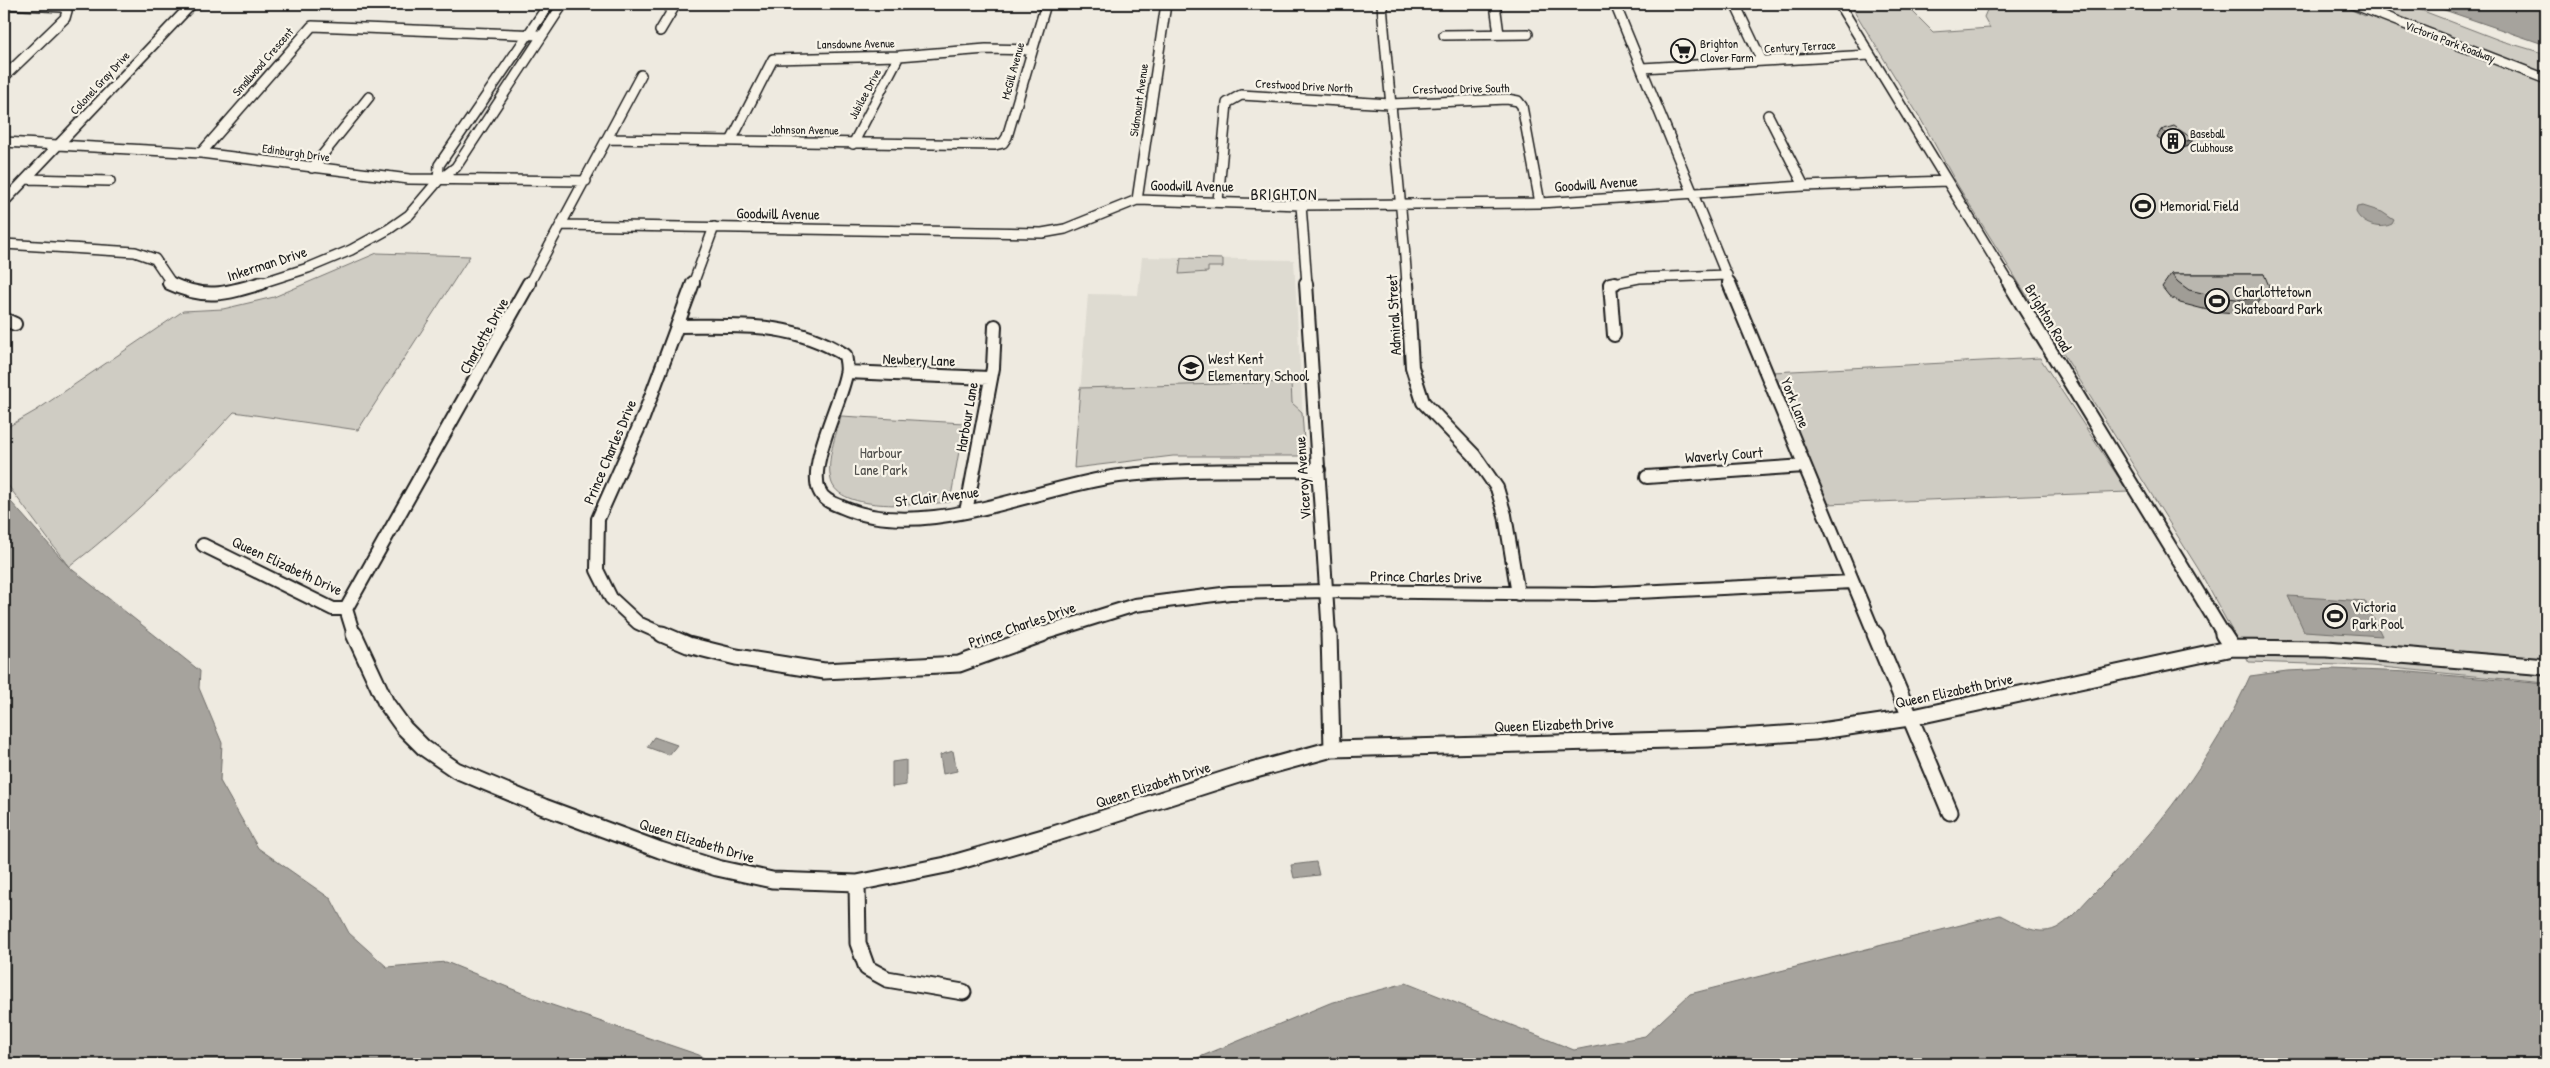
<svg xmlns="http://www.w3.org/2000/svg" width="2550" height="1068" font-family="'Patrick Hand',sans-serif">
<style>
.built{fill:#dedbd1}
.green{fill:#cfccc3;stroke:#767470}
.water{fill:#a6a39d;stroke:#6f6d69}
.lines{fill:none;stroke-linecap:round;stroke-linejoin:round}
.minor-far2-casing{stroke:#1c1c1c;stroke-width:12}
.minor-far1-casing{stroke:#1c1c1c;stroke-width:16}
.minor-casing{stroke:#1c1c1c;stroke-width:19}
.minor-far2{stroke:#f7f3e8;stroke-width:9}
.minor-far1{stroke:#f7f3e8;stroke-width:12}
.minor{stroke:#f7f3e8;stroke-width:15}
.wall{fill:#a09d96;stroke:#1c1c1c}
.shaded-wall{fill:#82807a;stroke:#1c1c1c}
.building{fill:#bab7af;stroke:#1c1c1c}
.labels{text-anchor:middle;stroke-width:4.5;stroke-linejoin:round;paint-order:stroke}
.far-street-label{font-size:12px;fill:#1c1c1c;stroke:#f7f3e8}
.far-poi-label{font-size:12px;fill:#1c1c1c;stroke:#f7f3e8;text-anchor:start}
.street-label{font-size:15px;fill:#1c1c1c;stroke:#f7f3e8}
.poi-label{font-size:15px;fill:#1c1c1c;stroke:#f7f3e8;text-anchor:start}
.park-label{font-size:15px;fill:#52514e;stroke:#f7f3e8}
.neighbourhood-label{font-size:16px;letter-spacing:1px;fill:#1c1c1c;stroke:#f7f3e8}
</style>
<rect width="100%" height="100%" fill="#eeeae0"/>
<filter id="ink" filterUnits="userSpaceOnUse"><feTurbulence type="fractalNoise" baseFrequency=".02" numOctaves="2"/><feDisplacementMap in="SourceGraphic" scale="10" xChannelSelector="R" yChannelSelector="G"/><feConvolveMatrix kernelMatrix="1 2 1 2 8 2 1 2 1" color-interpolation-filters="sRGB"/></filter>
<g filter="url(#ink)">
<path class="built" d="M1142 257 1294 260 1305 456H1173L1074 468 1088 294 1138 295Z"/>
<path class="green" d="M1850 4H1884L1910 9 1933 32 1990 28 1984 17 1987 10 2010 8 2018 4H2338L2365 16 2378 4H2405L2499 40 2546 54V683L2371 666 2249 662 2199 570 1958 186 1919 116Z
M377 253 470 256 358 430 234 412C182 469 130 520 69 567L4 480V429L37 410 183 311 223 309 274 297Z
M1181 258 1223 259V267H1208V272L1179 274Z
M2040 358 2128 492 1827 504 1773 372Z
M1291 382 1292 403 1302 412 1305 456H1173L1074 468 1080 388Z
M841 416 964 423 950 502C925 504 838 514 831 480 826 459 836 436 841 416Z"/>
<path class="water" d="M2427 4H2546V45Z
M2363 206 2382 212 2394 220 2392 224C2380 230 2362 225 2356 212L2357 207Z
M4 494 69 567 200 671 199 688 222 743 220 781 258 848 331 899 349 933 387 967 446 962 549 1004 699 1055 713 1064H4Z
M2288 596 2365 601 2382 636 2304 631Z
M2332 669 2410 672 2546 684V1064H1183L1330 1003 1406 983 1574 1050 1645 1036 1690 994 2000 915C2018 924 2040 939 2060 926 2072 918 2083 904 2093 894 2157 832 2214 757 2250 676L2287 671Z
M654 737 677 745 669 755 647 747Z
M953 751 957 771 943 774 940 755Z
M906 760V785L892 787V762Z
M1316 862 1319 875 1294 878 1291 865Z"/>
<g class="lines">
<defs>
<path id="minor-far2" d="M4 4 63 7 67 11 65 18 4 77
M1382 4C1389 98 1401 191 1407 284
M1495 4 1499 34
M1615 4 1730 284
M1735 4 1762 61
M1839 4 2010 284
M2353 4 2546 79
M660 31 676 4
M1444 35 1528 34
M1642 68 1870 55
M1768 115 1804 186
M607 139 995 145 1003 143 1007 137 1046 4
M731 141 773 59 899 56 986 49 1031 50
M4 142 201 153 409 179 586 181
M853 144 899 56
M201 153 312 26 542 35
M312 168 369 97
M26 179 110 181
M438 181 439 165 549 4
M1137 200 1166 4
M1218 201 1227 103 1241 95 1390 104 1507 99 1518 101 1522 106 1540 203
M4 202 192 4
M1301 205 1307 284
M562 225 1042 233 1065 229 1137 200 1301 205 1540 203 1804 186 1947 181
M4 244 135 252 155 259 172 284
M258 284 308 268 351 250 389 229 409 215 438 181 456 167 563 4
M529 284 641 75
M693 284 714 227
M1610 284 1639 278 1727 275"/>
<path id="minor-far1" d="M169 283C205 300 225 294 262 283
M1306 283 1329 635
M1407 283 1412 367 1423 402 1474 455 1497 488 1505 515 1518 594
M1729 283 1875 635
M2009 283 2224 635
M4 319 15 324
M678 326C739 326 791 321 845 355 846 361 848 368 846 374 841 402 808 464 819 490 823 500 832 503 842 507 923 543 1035 487 1119 476 1183 468 1254 471 1319 470
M1614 335 1610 284 1615 283
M847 372 989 378
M1647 477 1804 466
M966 512 993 368 995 326
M203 545 333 609H346
M346 609 354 635
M346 609 529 283
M665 635 638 623 611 598 597 570 598 519 643 418 693 283
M1039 635 1135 605 1230 593 1328 591 1595 594 1853 582"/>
<path id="minor" d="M354 634 386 703 404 728 424 748 456 770 544 807 660 850 717 868 772 880 857 883 946 865 1054 834 1241 774 1332 749 1708 739 1814 732 1909 718 2232 648 2327 649 2546 667
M662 634 688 645 736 657 824 671 959 664 1042 634
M1329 634 1332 749
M1875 634 1950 812
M2223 634 2232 648
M857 883 858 943 867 968 887 979 963 992"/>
</defs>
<use href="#minor-far2" class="minor-far2-casing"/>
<use href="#minor-far1" class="minor-far1-casing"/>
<use href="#minor" class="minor-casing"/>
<use href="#minor-far2" class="minor-far2"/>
<use href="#minor-far1" class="minor-far1"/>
<use href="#minor" class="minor"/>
</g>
<path class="wall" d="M2161 130 2193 139 2189 146 2176 150 2157 137Z
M2171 274H2264L2254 308 2235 313 2211 311 2180 303 2169 296 2162 287Z"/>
<path class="shaded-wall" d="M2193 139 2189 146 2176 150 2180 143Z
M2264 294 2254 308 2235 313 2244 300Z"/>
<path class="building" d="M2174 126 2193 139 2180 143 2161 130Z
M2171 274H2264L2269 286 2264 294 2244 300 2220 297 2189 290 2178 282Z"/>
</g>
<defs>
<symbol id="supermarket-ring" viewBox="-11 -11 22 22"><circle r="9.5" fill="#f7f3e8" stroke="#1c1c1c" stroke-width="1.5"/><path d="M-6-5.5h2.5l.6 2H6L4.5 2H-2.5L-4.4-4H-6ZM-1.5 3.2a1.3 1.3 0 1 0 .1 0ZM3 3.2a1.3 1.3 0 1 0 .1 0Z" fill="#1c1c1c"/></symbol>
<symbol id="building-ring" viewBox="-11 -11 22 22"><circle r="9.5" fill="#f7f3e8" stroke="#1c1c1c" stroke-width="1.5"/><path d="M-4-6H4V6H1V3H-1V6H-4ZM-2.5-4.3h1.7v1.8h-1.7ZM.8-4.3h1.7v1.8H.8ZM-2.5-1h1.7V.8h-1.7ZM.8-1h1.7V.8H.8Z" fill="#1c1c1c"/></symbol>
<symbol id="stadium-ring" viewBox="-11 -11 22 22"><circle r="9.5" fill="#f7f3e8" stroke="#1c1c1c" stroke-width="1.5"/><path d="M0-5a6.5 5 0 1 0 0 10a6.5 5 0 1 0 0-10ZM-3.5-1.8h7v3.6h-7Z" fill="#1c1c1c"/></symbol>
<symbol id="school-ring" viewBox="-11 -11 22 22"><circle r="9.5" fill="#f7f3e8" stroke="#1c1c1c" stroke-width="1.5"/><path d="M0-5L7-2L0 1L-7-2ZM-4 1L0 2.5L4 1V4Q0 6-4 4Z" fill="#1c1c1c"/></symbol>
</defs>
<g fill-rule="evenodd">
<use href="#supermarket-ring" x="1669" y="37" width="28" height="28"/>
<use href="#building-ring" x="2159" y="127" width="28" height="28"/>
<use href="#stadium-ring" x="2129" y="192" width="28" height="28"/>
<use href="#stadium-ring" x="2203" y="287" width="28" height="28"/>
<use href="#school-ring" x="1177" y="354" width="28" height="28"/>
<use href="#stadium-ring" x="2321" y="602" width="28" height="28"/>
</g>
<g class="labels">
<g class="far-street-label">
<text transform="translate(2450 42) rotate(21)" y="4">Victoria Park Roadway</text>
<text transform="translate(856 44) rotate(-1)" y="4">Lansdowne Avenue</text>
<text transform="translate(1800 47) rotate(-3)" y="4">Century Terrace</text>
<text transform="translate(263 62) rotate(-49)" y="4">Smallwood Crescent</text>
<text transform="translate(1013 71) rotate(-75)" y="4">McGill Avenue</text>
<text transform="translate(100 83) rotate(-47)" y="4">Colonel Gray Drive</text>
<text transform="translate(1304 86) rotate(3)" y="4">Crestwood Drive North</text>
<text transform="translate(1461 89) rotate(-1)" y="4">Crestwood Drive South</text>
<text transform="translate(865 94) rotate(-62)" y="4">Jubilee Drive</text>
<text transform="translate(1139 100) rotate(-82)" y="4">Sidmount Avenue</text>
<text transform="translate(805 130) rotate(1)" y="4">Johnson Avenue</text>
<text transform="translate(296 153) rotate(8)" y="4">Edinburgh Drive</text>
</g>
<g class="far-poi-label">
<text x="1700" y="48">Brighton<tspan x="1700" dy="14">Clover Farm</tspan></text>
<text x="2190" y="138">Baseball<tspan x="2190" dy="14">Clubhouse</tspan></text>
</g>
<g class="street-label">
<text transform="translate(1596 184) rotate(-4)" y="5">Goodwill Avenue</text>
<text transform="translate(1192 186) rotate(1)" y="5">Goodwill Avenue</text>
<text transform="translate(778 214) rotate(1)" y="5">Goodwill Avenue</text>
<text transform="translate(267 264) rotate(-18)" y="5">Inkerman Drive</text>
<text transform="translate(1394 315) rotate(-93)" y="5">Admiral Street</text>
<text transform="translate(2048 318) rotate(59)" y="5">Brighton Road</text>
<text transform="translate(484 336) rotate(-61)" y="5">Charlotte Drive</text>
<text transform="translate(919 360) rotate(2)" y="5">Newbery Lane</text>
<text transform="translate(1795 403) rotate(68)" y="5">York Lane</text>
<text transform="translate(967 417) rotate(-80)" y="5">Harbour Lane</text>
<text transform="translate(610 452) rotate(-67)" y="5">Prince Charles Drive</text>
<text transform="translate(1724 455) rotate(-4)" y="5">Waverly Court</text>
<text transform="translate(1303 478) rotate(-94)" y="5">Viceroy Avenue</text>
<text transform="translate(937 497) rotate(-7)" y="5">St Clair Avenue</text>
<text transform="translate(287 566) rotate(25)" y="5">Queen Elizabeth Drive</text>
<text transform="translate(1426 577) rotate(1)" y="5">Prince Charles Drive</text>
<text transform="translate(1022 625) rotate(-19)" y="5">Prince Charles Drive</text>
<text transform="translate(1954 691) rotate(-12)" y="5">Queen Elizabeth Drive</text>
<text transform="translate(1554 725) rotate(-2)" y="5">Queen Elizabeth Drive</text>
<text transform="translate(1153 785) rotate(-18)" y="5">Queen Elizabeth Drive</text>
<text transform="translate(697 841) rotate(17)" y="5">Queen Elizabeth Drive</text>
</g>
<g class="poi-label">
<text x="2160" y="211">Memorial Field</text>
<text x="2234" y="297">Charlottetown<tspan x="2234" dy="17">Skateboard Park</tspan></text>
<text x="1208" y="364">West Kent<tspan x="1208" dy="17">Elementary School</tspan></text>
<text x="2352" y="612">Victoria<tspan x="2352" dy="17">Park Pool</tspan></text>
</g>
<g class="park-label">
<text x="881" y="458">Harbour<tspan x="881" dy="17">Lane Park</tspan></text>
</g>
<g class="neighbourhood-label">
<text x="1284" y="200">BRIGHTON</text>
</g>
</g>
<rect width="2550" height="1068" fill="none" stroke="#f7f3e8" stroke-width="20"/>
<rect x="10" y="10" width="2530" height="1048" fill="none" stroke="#1c1c1c" stroke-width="2" filter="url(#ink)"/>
</svg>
